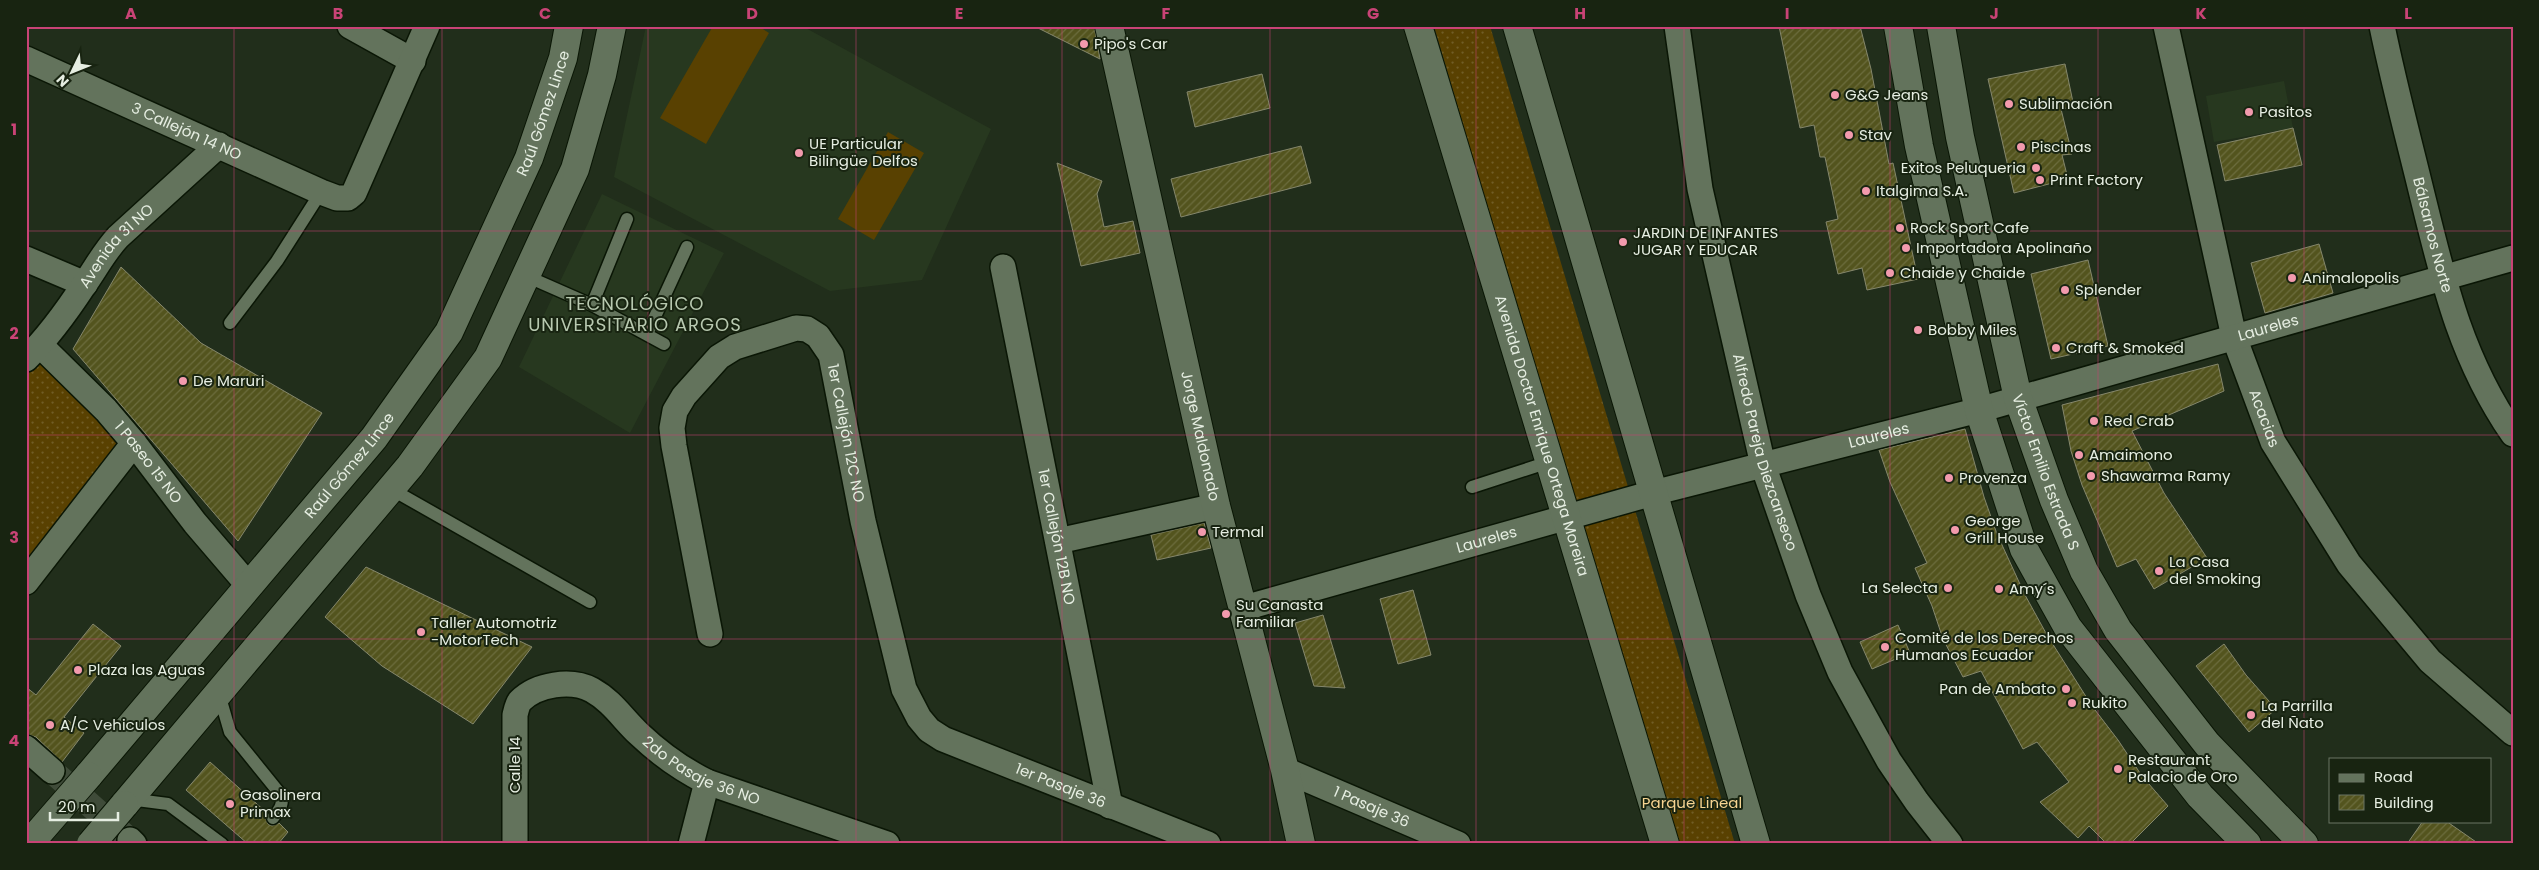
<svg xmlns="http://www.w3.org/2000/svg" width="2539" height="870" font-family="Poppins,sans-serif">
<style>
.built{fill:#27381f}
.grass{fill:url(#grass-dots)}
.pitch{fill:#594101}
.building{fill:url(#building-hatch);stroke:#85876c}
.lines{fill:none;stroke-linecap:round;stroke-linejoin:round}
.minor-tunnel{stroke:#3f4b39;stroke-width:25;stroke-dasharray:25 12;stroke-linecap:butt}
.service-casing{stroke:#0a1605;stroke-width:15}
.minor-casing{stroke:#0a1605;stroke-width:28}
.tertiary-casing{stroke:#0a1605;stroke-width:30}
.secondary-casing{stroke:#0a1605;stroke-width:30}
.service{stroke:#63735c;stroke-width:12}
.minor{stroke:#63735c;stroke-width:25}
.tertiary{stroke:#63735c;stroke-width:28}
.secondary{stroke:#63735c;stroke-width:28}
.secondary-bridge-casing{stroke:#0a1605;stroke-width:30;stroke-linecap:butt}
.secondary-bridge{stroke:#63735c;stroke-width:28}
.grid{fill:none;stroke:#c94376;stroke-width:1;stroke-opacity:0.55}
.poi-dot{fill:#f29aad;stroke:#182411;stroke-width:2}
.labels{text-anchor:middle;stroke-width:4;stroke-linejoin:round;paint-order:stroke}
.poi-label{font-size:15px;fill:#e6eee2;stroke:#182411;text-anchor:start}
.street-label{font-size:15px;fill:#e6eee2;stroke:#182411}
.park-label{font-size:15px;fill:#f6d491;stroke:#182411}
.quarter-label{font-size:18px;letter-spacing:1px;fill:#b8c9b0;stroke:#182411}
.neatline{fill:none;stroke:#c94376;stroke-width:2}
.grid-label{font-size:16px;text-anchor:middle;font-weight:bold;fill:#c94376}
</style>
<defs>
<pattern id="grass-dots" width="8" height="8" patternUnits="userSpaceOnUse" patternTransform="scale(1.25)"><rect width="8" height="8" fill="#594101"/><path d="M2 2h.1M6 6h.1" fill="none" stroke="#715d26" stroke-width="1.8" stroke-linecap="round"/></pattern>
<pattern id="building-hatch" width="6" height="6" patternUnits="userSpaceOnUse" patternTransform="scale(1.25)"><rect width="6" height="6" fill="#53541e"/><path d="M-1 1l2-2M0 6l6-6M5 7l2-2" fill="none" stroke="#6c6d3e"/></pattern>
</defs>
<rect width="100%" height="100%" fill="#212e1b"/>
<path class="built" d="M646 26H802L991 129 922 280 830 291 614 177Z
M2284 81 2293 128 2214 142 2206 96Z
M602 194 724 253 630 433 519 367Z"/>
<path class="grass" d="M1434 26H1490L1735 844H1675Z
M40 345 134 443 26 582V362Z"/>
<path class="pitch" d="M713 26H758L769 33 706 144 660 118Z
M888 132 924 153 874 240 838 219Z"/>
<path class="building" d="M1034 26H1094L1100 59Z
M1779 26H1860L1871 69 1889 164 1893 163 1918 279 1867 290 1862 268 1838 274 1826 222 1838 219 1825 157H1820L1814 125 1800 128Z
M2065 64 2074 107 2061 109 2072 154 2062 155 2068 179 2014 193 1988 79Z
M1262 74 1270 108 1195 127 1187 92Z
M2293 128 2302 165 2225 181 2217 145Z
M1301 146 1311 183 1181 217 1171 179Z
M1057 163 1102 181 1097 194 1104 227 1133 221 1140 253 1081 266Z
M2319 244 2333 293 2265 313 2251 263Z
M2088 260 2108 346 2051 359 2031 274Z
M121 267 201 343 322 413 238 541 73 349Z
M2218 364 2224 391 2132 431 2164 493 2207 558 2154 589 2136 559 2117 567 2082 485 2071 451 2062 405Z
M1965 429 1984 497 1997 534 2025 595 2047 635 2092 706 2118 740 2142 776 2168 806 2130 844H2107L2089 826 2078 838 2040 802 2069 782 2037 742 2023 749 1981 671 1963 677 1943 639 1932 606 1915 568 1927 563 1890 482 1879 450Z
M1204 523 1211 548 1157 560 1151 535Z
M366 567 532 647 473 724 382 666 325 617Z
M1413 590 1431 655 1398 664 1380 599Z
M1323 615 1345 688 1314 686 1295 623Z
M93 624 121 646 64 717 84 733 62 762 36 737 26 734V687L36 695Z
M1898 625 1910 653 1872 669 1860 642Z
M2224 644 2246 675 2276 709 2249 732 2196 666Z
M210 762 267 813 265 817 268 824 272 826 279 823 288 832 278 844H248L186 790Z
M2423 821H2446L2479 844H2407Z"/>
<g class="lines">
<path class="minor-tunnel" d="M52 771 125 836"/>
<defs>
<path id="service" d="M526 276 592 305 664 344
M592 305 627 219
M230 323 277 261 321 192
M647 334 687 247
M1472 487 1549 462
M391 489 590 602
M219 694 230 732 281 795C284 805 279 810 273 818
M129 799 168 804 222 844"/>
<g id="minor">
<path d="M350 26 413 61"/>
<path id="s1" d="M1677 26 1700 189 1763 465 1808 595 1840 672 1889 761 1917 802 1950 844"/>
<path id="s2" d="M2166 26 2234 337 2273 442 2349 564 2430 661 2513 733"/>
<path id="s3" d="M2382 26C2393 80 2407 133 2420 186 2442 275 2459 356 2513 434"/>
<path id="s4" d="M26 59 321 192 337 198H348L354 193 427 26"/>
<path d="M26 259 85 284"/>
<path id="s5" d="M1003 267 1110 806"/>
<path id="s6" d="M40 345 106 410 134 443 195 523 249 586"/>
<path id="s7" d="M26 359C48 337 67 311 84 285 96 268 104 252 118 237L219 145"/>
<path d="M1058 541 1216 506"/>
<path d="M26 582 134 443"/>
<path id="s8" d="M1244 608 1653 493 1979 410 2513 258"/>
<path id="s9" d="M710 634 674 446 672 428 675 411 684 396 719 357 735 347 796 328 807 329 818 336 831 355 863 521 904 689 919 718 929 730 943 739 1208 844"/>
<path d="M26 748 52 771"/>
<path id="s10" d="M1285 770 1458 844"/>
<path d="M130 840 134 844"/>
<path id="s11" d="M515 844V715C516 711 517 705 520 701 537 684 571 679 592 690 612 701 623 719 639 734 659 753 683 770 707 782L887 844"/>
<path d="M691 844 707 782"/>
</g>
<g id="tertiary">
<path id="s12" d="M1109 26 1216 506 1285 770 1301 844"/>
</g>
<g id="secondary">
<path id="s13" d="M1418 26 1665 844"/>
<path d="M1517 26 1756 844"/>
<path d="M1898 26 1919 146 1979 410 2024 549 2068 628 2200 796 2247 844"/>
<path id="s14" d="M1941 26 1960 137 2018 398 2054 500 2084 571 2118 630 2207 744 2304 844"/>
<path id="s15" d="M88 776 374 438 449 332 529 158 563 58 569 26"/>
<path d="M124 805 410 466 488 358 575 169 602 75 612 26"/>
</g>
</defs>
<use href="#service" class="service-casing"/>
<use href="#minor" class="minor-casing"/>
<use href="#tertiary" class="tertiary-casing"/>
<use href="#secondary" class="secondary-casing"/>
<use href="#service" class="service"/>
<use href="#minor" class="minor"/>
<use href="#tertiary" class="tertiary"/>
<use href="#secondary" class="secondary"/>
<defs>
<path id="secondary-bridge" d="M29 844 88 776
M91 844 124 805"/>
</defs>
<use href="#secondary-bridge" class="secondary-bridge-casing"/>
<use href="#secondary-bridge" class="secondary-bridge"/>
</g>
<path class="grid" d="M234 26V844M442 26V844M648 26V844M856 26V844M1062 26V844M1270 26V844M1476 26V844M1684 26V844M1890 26V844M2098 26V844M2304 26V844M26 231H2513M26 435H2513M26 639H2513"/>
<g class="poi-dot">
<circle cx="1084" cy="44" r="5"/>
<circle cx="1835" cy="95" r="5"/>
<circle cx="2009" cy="104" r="5"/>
<circle cx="2249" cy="112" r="5"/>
<circle cx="1849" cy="135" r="5"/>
<circle cx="2021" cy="147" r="5"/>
<circle cx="799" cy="153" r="5"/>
<circle cx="2036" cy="168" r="5"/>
<circle cx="2040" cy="180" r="5"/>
<circle cx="1866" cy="191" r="5"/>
<circle cx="1900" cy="228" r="5"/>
<circle cx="1623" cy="242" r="5"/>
<circle cx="1906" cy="248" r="5"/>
<circle cx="1890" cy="273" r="5"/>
<circle cx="2292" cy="278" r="5"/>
<circle cx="2065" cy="290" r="5"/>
<circle cx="1918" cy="330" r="5"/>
<circle cx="2056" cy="348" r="5"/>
<circle cx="183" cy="381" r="5"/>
<circle cx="2094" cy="421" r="5"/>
<circle cx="2079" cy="455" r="5"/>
<circle cx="2091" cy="476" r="5"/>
<circle cx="1949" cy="478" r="5"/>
<circle cx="1955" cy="530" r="5"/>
<circle cx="1202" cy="532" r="5"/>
<circle cx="2159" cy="571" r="5"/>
<circle cx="1948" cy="588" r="5"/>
<circle cx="1999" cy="589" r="5"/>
<circle cx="1226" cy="614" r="5"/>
<circle cx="421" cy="632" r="5"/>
<circle cx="1885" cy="647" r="5"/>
<circle cx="78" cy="670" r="5"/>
<circle cx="2066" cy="689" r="5"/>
<circle cx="2072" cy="703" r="5"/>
<circle cx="2251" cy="715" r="5"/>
<circle cx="50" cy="725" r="5"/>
<circle cx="2118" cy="769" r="5"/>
<circle cx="230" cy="804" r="5"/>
</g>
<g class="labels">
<g class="poi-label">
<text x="1094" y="49">Pipo's Car</text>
<text x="1845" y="100">G&amp;G Jeans</text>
<text x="2019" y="109">Sublimación</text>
<text x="2259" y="117">Pasitos</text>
<text x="1859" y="140">Stav</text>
<text x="809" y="149">UE Particular<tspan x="809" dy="17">Bilingüe Delfos</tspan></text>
<text x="2031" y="152">Piscinas</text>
<text x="2026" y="173" text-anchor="end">Exitos Peluqueria</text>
<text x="2050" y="185">Print Factory</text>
<text x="1876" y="196">Italgima S.A.</text>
<text x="1910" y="233">Rock Sport Cafe</text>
<text x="1633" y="238">JARDIN DE INFANTES<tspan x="1633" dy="17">JUGAR Y EDUCAR</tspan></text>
<text x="1916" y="253">Importadora Apolinaño</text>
<text x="1900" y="278">Chaide y Chaide</text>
<text x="2302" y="283">Animalopolis</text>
<text x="2075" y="295">Splender</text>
<text x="1928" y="335">Bobby Miles</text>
<text x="2066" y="353">Craft &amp; Smoked</text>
<text x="193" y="386">De Maruri</text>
<text x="2104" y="426">Red Crab</text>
<text x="2089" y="460">Amaimono</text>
<text x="2101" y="481">Shawarma Ramy</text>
<text x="1959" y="483">Provenza</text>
<text x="1965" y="526">George<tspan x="1965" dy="17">Grill House</tspan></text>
<text x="1212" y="537">Termal</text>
<text x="2169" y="567">La Casa<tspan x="2169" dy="17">del Smoking</tspan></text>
<text x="1938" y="593" text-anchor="end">La Selecta</text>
<text x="2009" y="594">Amy´s</text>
<text x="1236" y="610">Su Canasta<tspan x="1236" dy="17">Familiar</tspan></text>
<text x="431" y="628">Taller Automotriz<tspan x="431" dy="17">-MotorTech</tspan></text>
<text x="1895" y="643">Comité de los Derechos<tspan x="1895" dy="17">Humanos Ecuador</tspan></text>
<text x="88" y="675">Plaza las Aguas</text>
<text x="2056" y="694" text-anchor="end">Pan de Ambato</text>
<text x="2082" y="708">Rukito</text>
<text x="2261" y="711">La Parrilla<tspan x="2261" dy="17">del Ñato</tspan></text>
<text x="60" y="730">A/C Vehiculos</text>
<text x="2128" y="765">Restaurant<tspan x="2128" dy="17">Palacio de Oro</tspan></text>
<text x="240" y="800">Gasolinera<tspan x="240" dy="17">Primax</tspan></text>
</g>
<g class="street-label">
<text dy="5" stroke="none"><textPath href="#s15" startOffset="811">Raúl Gómez Lince</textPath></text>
<text dy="5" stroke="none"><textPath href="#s4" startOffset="176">3 Callejón 14 NO</textPath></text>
<text dy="5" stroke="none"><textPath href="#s3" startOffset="215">Bálsamos Norte</textPath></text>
<text dy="5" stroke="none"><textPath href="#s7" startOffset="145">Avenida 31 NO</textPath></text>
<text dy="5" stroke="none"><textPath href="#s8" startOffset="1062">Laureles</textPath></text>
<text dy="5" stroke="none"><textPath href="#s2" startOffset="405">Acacias</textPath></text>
<text dy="5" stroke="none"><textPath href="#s9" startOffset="506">1er Callejón 12C NO</textPath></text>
<text dy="5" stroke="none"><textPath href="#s13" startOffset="428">Avenida Doctor Enrique Ortega Moreira</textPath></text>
<text dy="5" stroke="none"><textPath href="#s8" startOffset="658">Laureles</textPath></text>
<text dy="5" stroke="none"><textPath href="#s12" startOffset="420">Jorge Maldonado</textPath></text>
<text dy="5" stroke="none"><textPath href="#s1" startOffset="436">Alfredo Pareja Diezcanseco</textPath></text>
<text dy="5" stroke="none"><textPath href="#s6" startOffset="160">1 Paseo 15 NO</textPath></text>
<text dy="5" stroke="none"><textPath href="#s15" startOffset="406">Raúl Gómez Lince</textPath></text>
<text dy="5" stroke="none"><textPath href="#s14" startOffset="459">Víctor Emilio Estrada S</textPath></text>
<text dy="5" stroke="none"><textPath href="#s5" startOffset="275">1er Callejón 12B NO</textPath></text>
<text dy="5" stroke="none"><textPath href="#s8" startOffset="252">Laureles</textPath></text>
<text transform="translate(515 765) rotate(-90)" y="5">Calle 14</text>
<text dy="5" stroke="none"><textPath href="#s11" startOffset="359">2do Pasaje 36 NO</textPath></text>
<text dy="5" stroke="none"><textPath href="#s9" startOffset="960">1er Pasaje 36</textPath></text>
<text dy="5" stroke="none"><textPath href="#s10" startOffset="94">1 Pasaje 36</textPath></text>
</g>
<g class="park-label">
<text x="1692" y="808">Parque Lineal</text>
</g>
<g class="quarter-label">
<text x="635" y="310">TECNOLÓGICO<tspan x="635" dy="21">UNIVERSITARIO ARGOS</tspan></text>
</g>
</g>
<rect width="2539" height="870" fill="none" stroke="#182411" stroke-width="55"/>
<rect x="2329" y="758" width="162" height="65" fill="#182411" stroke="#6a7565"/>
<rect x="2339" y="774" width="25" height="8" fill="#63735c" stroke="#6a7565"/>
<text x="2374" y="782" font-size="15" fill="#e6eee2">Road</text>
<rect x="2339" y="795" width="25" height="15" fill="url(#building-hatch)" stroke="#6a7565"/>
<text x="2374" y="808" font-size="15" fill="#e6eee2">Building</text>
<g transform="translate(72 72) rotate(227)" stroke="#182411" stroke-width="4" paint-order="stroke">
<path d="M0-4L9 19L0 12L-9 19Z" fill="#e6eee2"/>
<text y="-8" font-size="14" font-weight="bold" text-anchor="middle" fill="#e6eee2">N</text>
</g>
<path d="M50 812v8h68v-8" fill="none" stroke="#e6eee2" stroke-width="2.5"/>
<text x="58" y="812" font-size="15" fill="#e6eee2" stroke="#182411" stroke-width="4" paint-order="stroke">20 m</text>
<rect x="28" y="28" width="2484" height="814" class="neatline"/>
<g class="grid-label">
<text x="131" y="19">A</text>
<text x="338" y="19">B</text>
<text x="545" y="19">C</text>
<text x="752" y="19">D</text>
<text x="959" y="19">E</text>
<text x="1166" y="19">F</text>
<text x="1373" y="19">G</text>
<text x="1580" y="19">H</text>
<text x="1787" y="19">I</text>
<text x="1994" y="19">J</text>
<text x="2201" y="19">K</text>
<text x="2408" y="19">L</text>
<text x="14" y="135">1</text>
<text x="14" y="339">2</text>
<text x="14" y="543">3</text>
<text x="14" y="746">4</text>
</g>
</svg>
